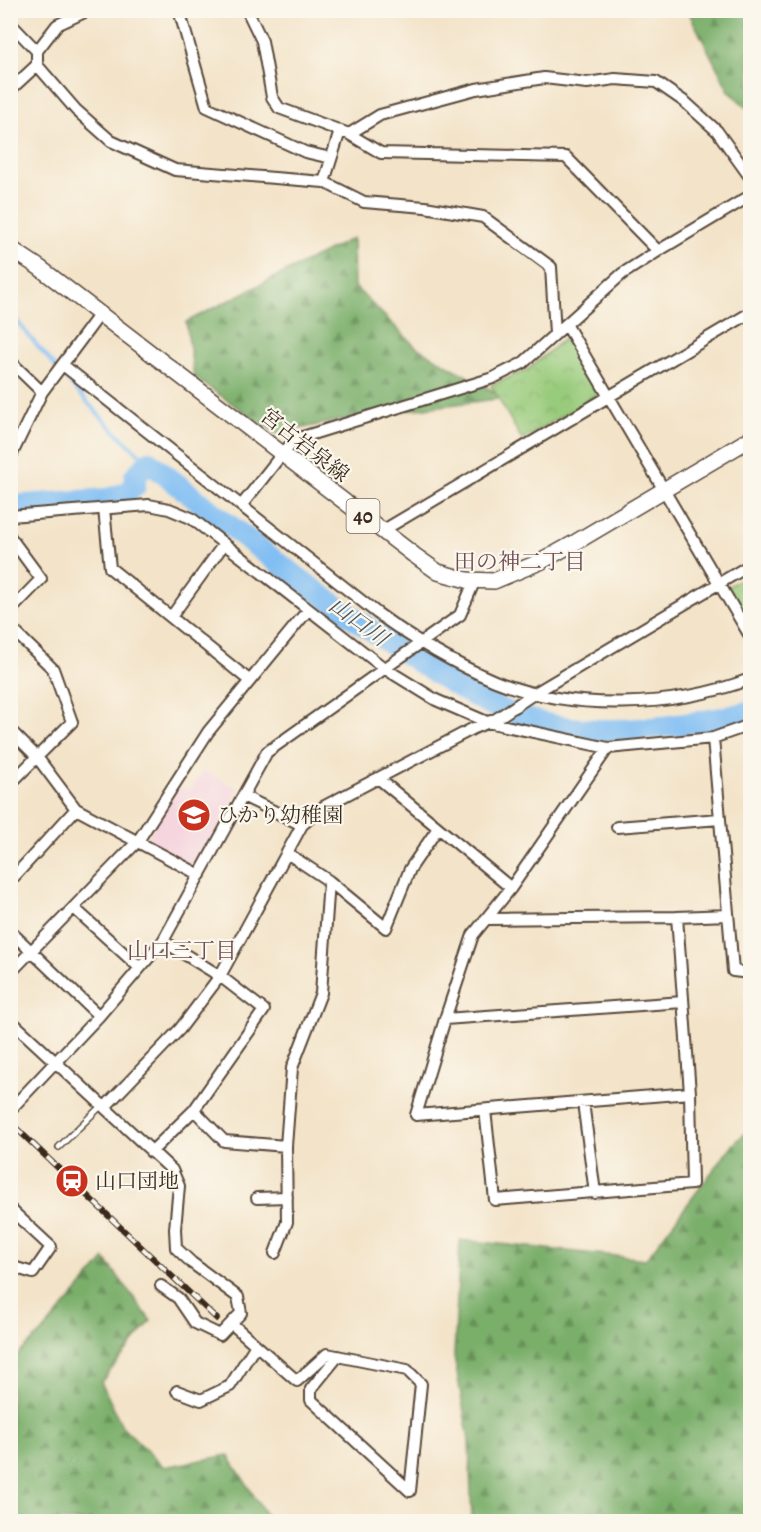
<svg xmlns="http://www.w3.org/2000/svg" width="761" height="1532" font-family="Alegreya,'Noto Serif JP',serif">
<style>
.built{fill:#f4cfdc}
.forest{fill:url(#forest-firs);stroke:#5a6c44;stroke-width:1.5}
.park{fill:url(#park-crowns);stroke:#6a7a4c;stroke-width:1.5}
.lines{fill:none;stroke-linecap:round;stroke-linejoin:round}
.stream{stroke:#80bef3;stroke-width:4}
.river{stroke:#80bef3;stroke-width:22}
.service-casing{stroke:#574638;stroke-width:8}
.minor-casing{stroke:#574638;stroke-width:14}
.primary-casing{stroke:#574638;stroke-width:18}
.service{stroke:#fff;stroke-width:5}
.minor{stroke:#fff;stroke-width:10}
.primary{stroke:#fff;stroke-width:15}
.rail-casing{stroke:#3b2a1e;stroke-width:6}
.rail{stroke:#fbf7ec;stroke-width:4;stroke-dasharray:11;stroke-linecap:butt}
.labels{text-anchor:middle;stroke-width:4.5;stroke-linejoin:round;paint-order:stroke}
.shield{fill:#fbf7ec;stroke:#75685c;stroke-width:1.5}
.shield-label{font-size:20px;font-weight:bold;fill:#3b2a1e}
.street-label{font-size:21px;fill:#3b2a1e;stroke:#fbf7ec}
.poi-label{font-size:21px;fill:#3b2a1e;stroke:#fbf7ec;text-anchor:start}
.neighbourhood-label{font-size:22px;fill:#6e4d55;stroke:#fbf7ec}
.water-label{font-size:22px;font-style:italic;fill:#50565e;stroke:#fbf7ec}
</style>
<defs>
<pattern id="forest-firs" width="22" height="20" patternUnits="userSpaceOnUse" patternTransform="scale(1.5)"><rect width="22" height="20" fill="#7aaf6b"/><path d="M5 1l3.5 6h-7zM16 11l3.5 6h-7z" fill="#658f57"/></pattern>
<pattern id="park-crowns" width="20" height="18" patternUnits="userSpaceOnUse" patternTransform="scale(1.5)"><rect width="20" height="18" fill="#99cb7b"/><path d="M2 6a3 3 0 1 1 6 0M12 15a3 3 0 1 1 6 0" fill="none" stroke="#85ae6a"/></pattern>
</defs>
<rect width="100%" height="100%" fill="#fbf7ec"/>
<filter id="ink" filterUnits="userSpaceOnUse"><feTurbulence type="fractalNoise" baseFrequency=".0167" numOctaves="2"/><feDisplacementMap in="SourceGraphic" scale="12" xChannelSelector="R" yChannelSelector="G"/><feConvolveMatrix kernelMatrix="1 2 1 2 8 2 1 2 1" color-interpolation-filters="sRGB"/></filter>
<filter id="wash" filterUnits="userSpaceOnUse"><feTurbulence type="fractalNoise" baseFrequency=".008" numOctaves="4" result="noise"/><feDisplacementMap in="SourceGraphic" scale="24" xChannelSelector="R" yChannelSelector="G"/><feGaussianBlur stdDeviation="1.35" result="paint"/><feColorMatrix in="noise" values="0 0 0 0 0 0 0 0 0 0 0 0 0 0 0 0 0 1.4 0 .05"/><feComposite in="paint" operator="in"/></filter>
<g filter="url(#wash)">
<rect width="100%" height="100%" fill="#f3e3c8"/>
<path class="built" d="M204 771 239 789 199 869 146 840 178 787 189 790Z"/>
<path class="forest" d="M688 11H750V111L729 91Z
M353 238 354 286 416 347 505 398 360 416 276 434 194 377 186 322Z
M750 1128V1521H472L469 1440 454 1356 460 1240 646 1259 730 1148Z
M105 1259 151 1321 101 1382 122 1426 164 1467 228 1455 270 1521H11V1361L47 1327Z"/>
<path class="park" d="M567 336 600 394 522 440 491 385 527 370Z
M750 573V627L727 587Z"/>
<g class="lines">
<path class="stream" d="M10 312C27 335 45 355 64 376 90 406 118 437 149 462"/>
<path class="river" d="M10 506 108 499 126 493 135 486V476L149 462C230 526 310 590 396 647 431 670 466 694 505 711 565 737 635 732 697 722 715 719 733 717 750 711"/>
</g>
</g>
<g filter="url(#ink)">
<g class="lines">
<defs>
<path id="service" d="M59 1147 102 1105"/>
<path id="minor" d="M179 10 207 107 305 152 331 158
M247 10 262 41 272 97 279 108 349 134 381 153 566 157 658 251
M10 23 37 51V65L10 90
M37 51 57 25 89 10
M37 65 76 110 111 141 175 170 324 182 340 131
M349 134 380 115 476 89 544 78 587 83 615 79 656 82 685 102 717 131 750 177
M324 182 364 202 425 207 483 217 551 267 555 334
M566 324 750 636
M10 361 42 392
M63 365 377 613C414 640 452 663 495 681 572 712 674 708 750 679
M10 458 42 392 100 314
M241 506 282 454 296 439 493 378 523 363 622 274 658 251 750 196
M104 509 110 568 250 681
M10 516 149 505 169 509 191 518 384 668 436 700 487 722 608 748 713 738 750 725
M382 531 750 313
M10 537 41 579 10 611
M171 617 224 544
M10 627 53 669 72 722 10 784
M10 730 37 757 76 809 200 875
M713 738 733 971 750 973
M608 748 511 888 473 935 445 1019 416 1115 690 1093 677 917 728 915
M378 778 511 888
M243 796 302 825
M617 827 720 819
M287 853 329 881 386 928 410 869 438 828
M10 881 76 809
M74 908 140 968
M488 919 677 917
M10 931 99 1016
M10 973 138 841 208 732 308 610
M445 1019 683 1002
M10 1020 172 1170 179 1186 175 1229 176 1248 192 1263 238 1297 241 1313 220 1335 195 1323 178 1298 161 1286
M583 1102 595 1193
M105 1107 180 1029 220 976 302 825 323 807 474 728 496 719 535 693 750 565
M10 1110 99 1016 163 941 267 752 460 615 475 580
M194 1110 224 1141 286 1146
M485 1110 495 1200 692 1184 690 1093
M151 1152 194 1110 264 1010 220 976 163 941
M257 1198 287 1197
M10 1209 51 1247 33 1273 10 1266
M275 1253 287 1222 286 1146 292 1068 321 993 329 881
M232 1324 297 1381 327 1354 407 1370 421 1384 410 1491 311 1400V1389L338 1356
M177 1391 201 1400 230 1386 256 1345"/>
<path id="primary" d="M10 248 40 268 414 555 438 572 467 580 494 581 542 561 576 542 750 439"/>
</defs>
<use href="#service" class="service-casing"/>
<use href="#minor" class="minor-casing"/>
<use href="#primary" class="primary-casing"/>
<use href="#service" class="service"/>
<use href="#minor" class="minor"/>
<use href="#primary" class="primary"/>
<defs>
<path id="rail" d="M15 1127 217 1319"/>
</defs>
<use href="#rail" class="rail-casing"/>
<use href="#rail" class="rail"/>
</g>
</g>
<defs>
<symbol id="school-disc" viewBox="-11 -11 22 22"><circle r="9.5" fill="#c8321e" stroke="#fbf7ec"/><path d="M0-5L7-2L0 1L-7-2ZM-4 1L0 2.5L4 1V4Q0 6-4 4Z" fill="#fff"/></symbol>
<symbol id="station-disc" viewBox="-11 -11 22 22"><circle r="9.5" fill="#c8321e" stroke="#fbf7ec"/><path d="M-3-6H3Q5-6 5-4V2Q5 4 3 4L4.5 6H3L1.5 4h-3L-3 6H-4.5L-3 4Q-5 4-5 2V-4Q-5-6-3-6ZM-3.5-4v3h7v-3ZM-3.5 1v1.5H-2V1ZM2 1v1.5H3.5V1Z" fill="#fff"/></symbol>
</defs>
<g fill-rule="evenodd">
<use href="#school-disc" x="175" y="796" width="38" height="38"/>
<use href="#station-disc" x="53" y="1162" width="38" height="38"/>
</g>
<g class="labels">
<rect class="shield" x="346.5" y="499" width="33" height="34" rx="4.5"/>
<g class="shield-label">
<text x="363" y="523">40</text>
</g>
<g class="street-label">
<text transform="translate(305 445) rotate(38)" y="7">宮古岩泉線</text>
</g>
<g class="poi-label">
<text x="217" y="822">ひかり幼稚園</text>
<text x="95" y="1188">山口団地</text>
</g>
<g class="neighbourhood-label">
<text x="520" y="569">田の神二丁目</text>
<text x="182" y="958">山口三丁目</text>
</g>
<g class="water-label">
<text transform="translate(359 621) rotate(36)" y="8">山口川</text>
</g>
</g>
<rect width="761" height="1532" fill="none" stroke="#fbf7ec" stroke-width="36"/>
</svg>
